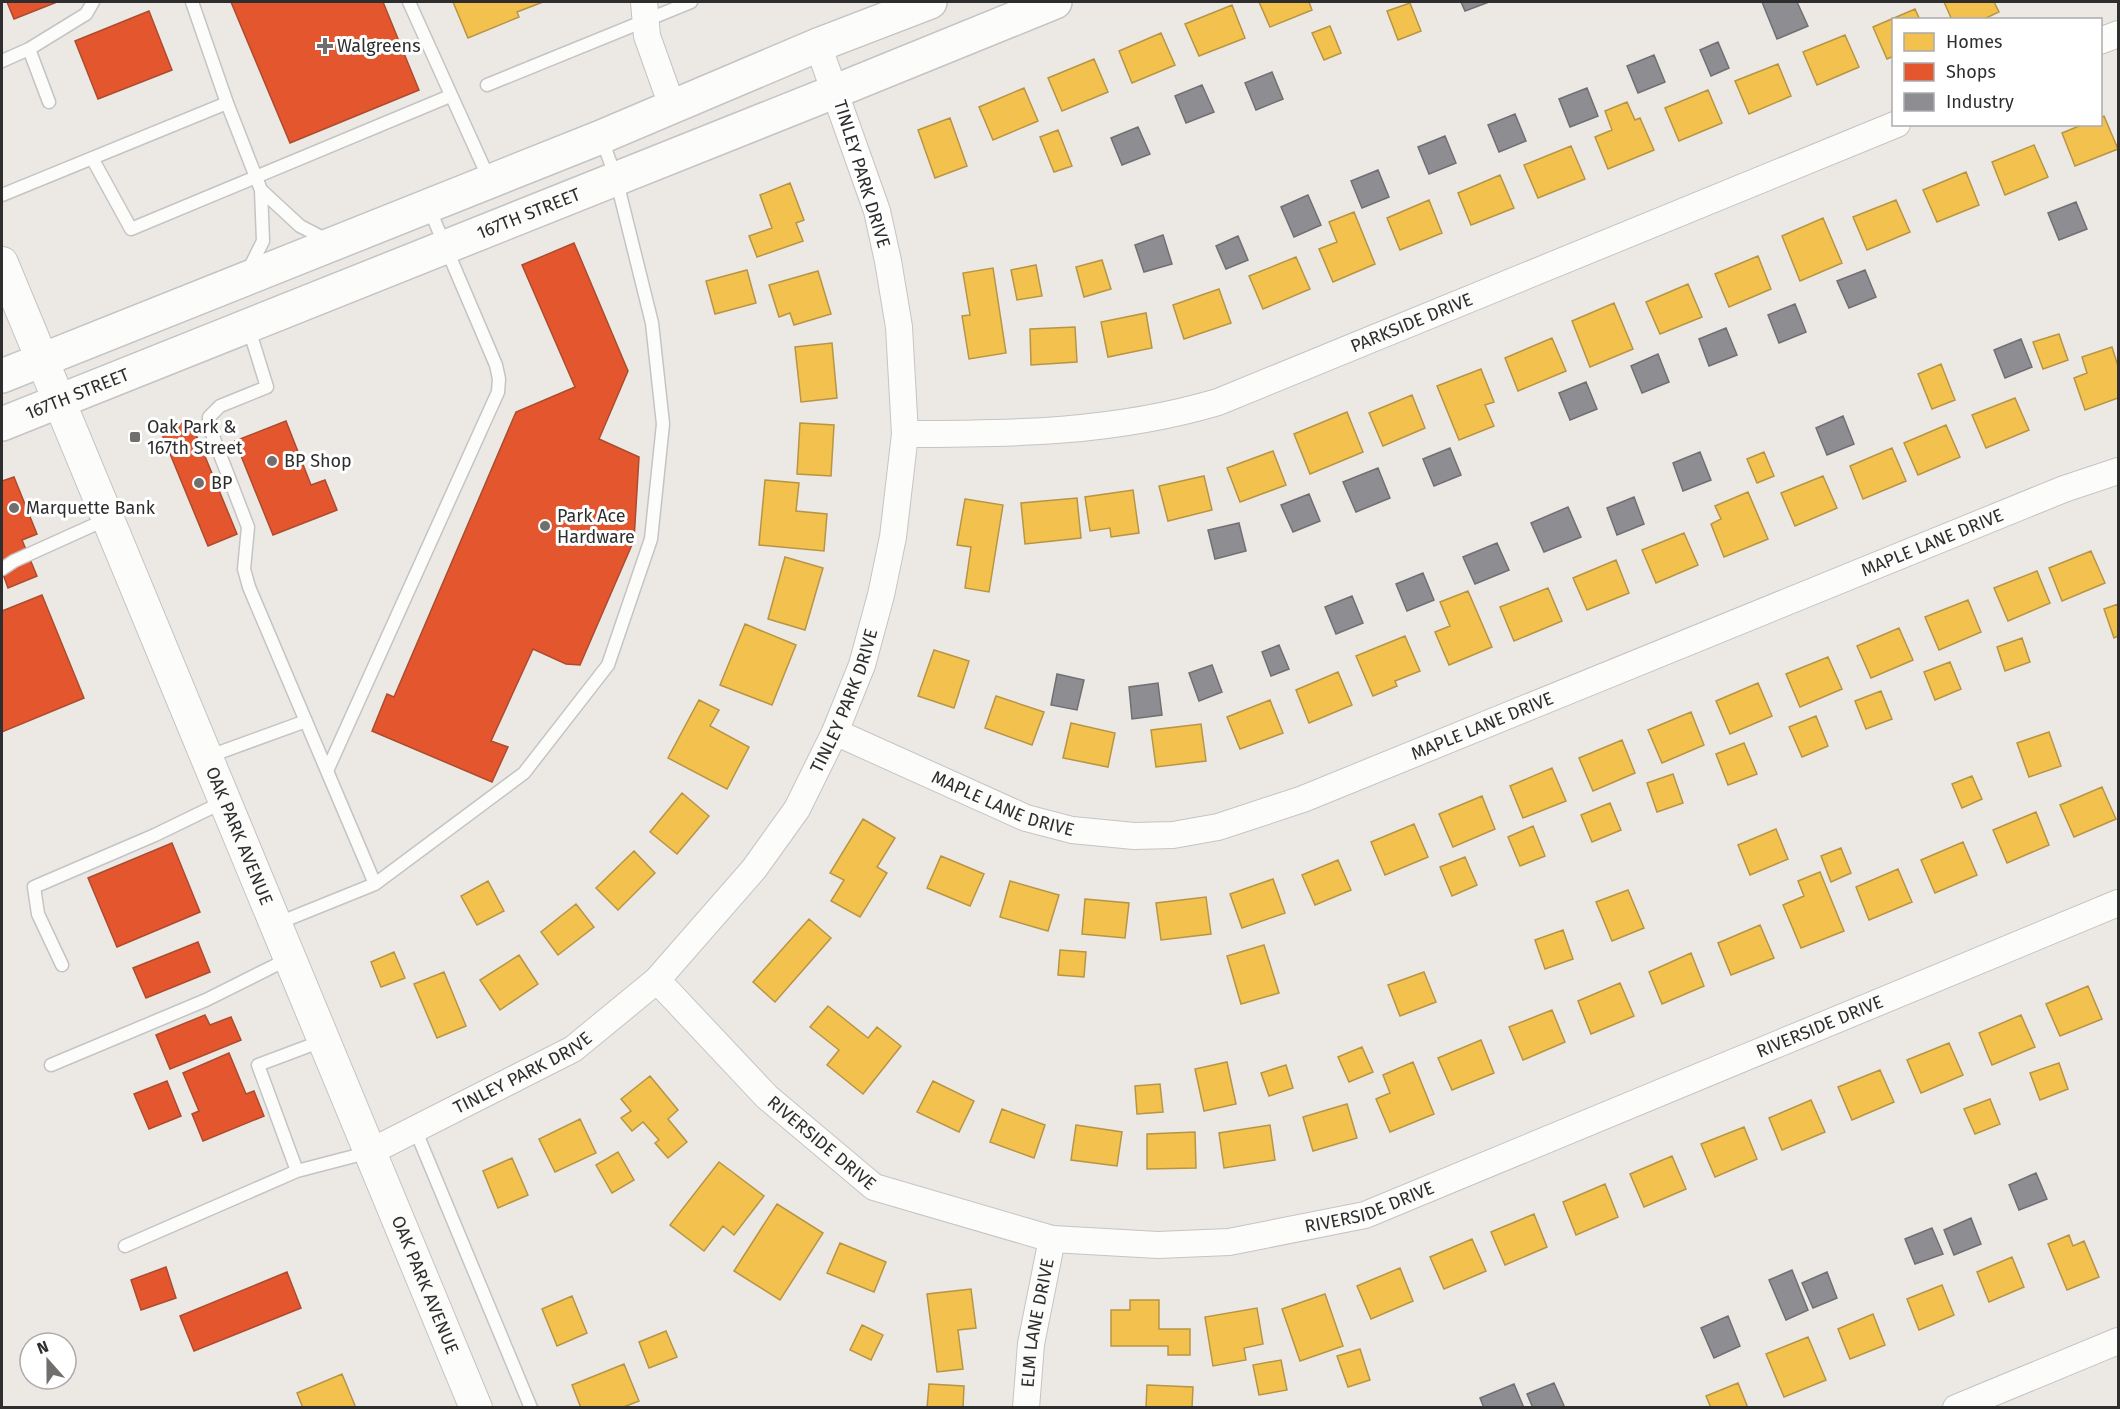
<svg xmlns="http://www.w3.org/2000/svg" width="2120" height="1409" font-family="'Fira Sans',sans-serif">
<style>
.homes{fill:#f2c14e;stroke:#b79544;stroke-width:1.5}
.shops{fill:#e4572e;stroke:#ad4b2e;stroke-width:1.5}
.industry{fill:#8d8d92;stroke:#707074;stroke-width:1.5}
.lines{fill:none;stroke-linecap:round;stroke-linejoin:round}
.service-casing{stroke:#c5c4c5;stroke-width:15}
.minor-casing{stroke:#c5c4c5;stroke-width:28}
.tertiary-casing{stroke:#c5c4c5;stroke-width:34}
.secondary-casing{stroke:#c5c4c5;stroke-width:36}
.service{stroke:#fcfcfb;stroke-width:12}
.minor{stroke:#fcfcfb;stroke-width:26}
.tertiary{stroke:#fcfcfb;stroke-width:32}
.secondary{stroke:#fcfcfb;stroke-width:33}
.poi-dot{fill:#706f6e;stroke:#fff;stroke-width:2}
.labels{text-anchor:middle;stroke-width:6;stroke-linejoin:round;paint-order:stroke}
.poi-label{font-size:18px;fill:#2e2e2e;stroke:#fff;text-anchor:start}
.street-label{font-size:18px;fill:#2e2e2e;stroke:#fff}
</style>
<rect width="100%" height="100%" fill="#ece8e4"/>
<path class="homes" d="M453 2H543L517 12 519 17 468 38Z
M1259 2H1309L1312 10 1270 27Z
M1944 2H1994L1999 12 1982 20H1952Z
M1410 3 1421 31 1398 40 1387 11Z
M1232 5 1245 38 1199 56 1185 24Z
M1915 9 1920 20H1894V56L1887 59 1873 27Z
M1330 26 1341 53 1324 60 1312 33Z
M1161 33 1175 65 1132 83 1119 51Z
M1845 35 1859 67 1817 85 1803 52Z
M1094 59 1108 92 1062 111 1048 78Z
M1778 64 1791 96 1749 114 1735 81Z
M1024 88 1038 121 993 140 979 107Z
M1708 90 1722 123 1679 141 1665 108Z
M1627 102 1635 120 1640 118 1654 150 1608 169 1595 137 1612 130 1605 111Z
M2104 116 2118 149 2075 166 2062 133 2084 124H2100V118Z
M950 118 967 166 935 178 918 130Z
M1058 130 1072 166 1054 172 1040 137Z
M2034 145 2048 177 2005 195 1992 162Z
M1571 146 1585 179 1538 198 1524 165Z
M1966 172 1979 205 1937 222 1923 190Z
M1500 175 1514 208 1471 225 1458 193Z
M790 183 804 220 796 223 803 241 757 257 749 236 772 228 760 195Z
M1429 200 1442 233 1400 250 1387 218Z
M1896 200 1910 232 1867 250 1853 217Z
M1354 212 1375 264 1333 282 1319 249 1337 242 1329 222Z
M1823 218 1842 263 1800 281 1782 236Z
M1758 256 1771 289 1729 307 1715 274Z
M1296 257 1310 289 1263 309 1249 276Z
M1102 260 1111 289 1084 297 1076 267Z
M1036 265 1042 296 1017 300 1011 270Z
M993 268 1006 353 969 359 962 316 970 315 963 273Z
M747 270 756 303 715 314 706 281Z
M818 271 831 314 794 325 790 313 779 317 769 285Z
M1688 284 1702 317 1660 334 1646 302Z
M1219 289 1231 323 1184 339 1173 305Z
M1614 303 1633 349 1590 367 1572 321Z
M1146 313 1152 348 1108 357 1101 322Z
M1075 327 1077 362 1031 365 1030 329Z
M2059 334 2068 360 2043 369 2033 342Z
M1552 338 1566 371 1518 391 1505 358Z
M832 343 837 398 801 402 795 347Z
M2112 347 2118 366V398L2085 410 2074 378 2087 373 2082 357Z
M1941 364 1955 400 1932 409 1918 374Z
M1481 369 1494 402 1485 405 1494 426 1459 440 1437 386Z
M1412 395 1425 428 1383 446 1369 413Z
M2015 398 2029 430 1986 448 1972 415Z
M1347 412 1363 452 1310 474 1294 434Z
M800 423 834 425 831 476 797 474Z
M1946 425 1960 457 1918 475 1904 443Z
M1892 448 1906 481 1863 499 1850 466Z
M1273 451 1286 485 1240 502 1227 468Z
M1764 452 1774 476 1757 483 1747 459Z
M1204 476 1212 510 1168 521 1159 486Z
M1823 476 1837 508 1795 526 1781 493Z
M765 480 799 483 796 511 827 514 824 551 759 545Z
M1133 490 1139 533 1111 537 1110 528 1090 531 1085 497Z
M1748 492 1768 539 1724 557 1711 524 1721 519 1715 506Z
M1077 498 1081 538 1025 544 1021 503Z
M965 499 1003 505 989 592 965 588 971 547 957 545Z
M1684 533 1698 565 1656 583 1642 550Z
M2091 551 2105 583 2062 601 2049 568Z
M785 557 823 568 805 630 768 619Z
M1616 560 1629 593 1587 610 1573 578Z
M2037 571 2050 603 2008 621 1994 588Z
M1548 588 1562 621 1514 641 1500 607Z
M1468 591 1492 647 1449 665 1435 632 1450 626 1440 602Z
M1968 600 1981 632 1939 650 1925 617Z
M2118 604V636L2114 638 2104 609Z
M745 624 796 645 772 705 720 685Z
M1899 628 1913 660 1871 678 1857 646Z
M1405 636 1420 671 1395 681 1397 686 1373 696 1356 656Z
M2022 638 2030 662 2005 671 1997 647Z
M934 650 969 661 954 708 918 696Z
M1828 657 1842 689 1800 707 1786 674Z
M1950 662 1961 689 1935 700 1924 672Z
M1338 672 1352 705 1309 723 1296 690Z
M1758 683 1772 716 1730 734 1716 701Z
M1881 691 1892 719 1866 729 1855 701Z
M996 696 1044 712 1032 745 985 728Z
M699 700 719 710 710 726 749 747 727 789 668 758Z
M1270 700 1283 733 1240 749 1227 717Z
M1691 712 1704 745 1662 763 1648 730Z
M1816 716 1828 746 1802 757 1789 727Z
M1071 723 1115 733 1108 767 1063 758Z
M1201 724 1206 761 1156 767 1151 730Z
M2049 732 2061 766 2029 777 2017 743Z
M1622 740 1635 773 1593 791 1579 758Z
M1744 743 1757 774 1728 785 1716 754Z
M1552 768 1566 801 1523 818 1510 786Z
M1673 774 1683 803 1657 812 1647 783Z
M1972 776 1982 799 1962 808 1952 784Z
M2102 787 2116 819 2074 837 2060 805Z
M682 793 709 816 677 854 650 832Z
M1482 796 1495 829 1453 847 1439 814Z
M1610 803 1621 830 1592 842 1581 815Z
M2036 812 2049 845 2007 863 1993 830Z
M863 819 895 838 877 867 887 873 860 917 831 901 844 880 830 873Z
M1414 824 1428 857 1385 875 1371 842Z
M1533 826 1545 856 1520 866 1508 837Z
M1776 829 1788 859 1750 875 1738 845Z
M1963 842 1977 875 1935 893 1921 860Z
M1841 848 1851 873 1831 882 1821 856Z
M634 851 655 873 618 910 596 888Z
M941 856 984 874 970 906 927 888Z
M1465 857 1477 885 1452 896 1440 867Z
M1338 860 1351 890 1315 905 1302 875Z
M1898 869 1912 902 1869 920 1856 887Z
M1820 872 1844 931 1801 948 1783 905 1804 896 1798 881Z
M1273 879 1285 913 1242 928 1230 894Z
M488 881 504 911 477 925 461 896Z
M1010 881 1059 895 1048 931 1000 917Z
M1628 890 1644 928 1612 941 1596 902Z
M1206 897 1211 934 1161 940 1156 903Z
M1085 899 1129 903 1125 938 1082 934Z
M576 904 594 927 558 955 541 932Z
M809 919 831 938 775 1002 753 982Z
M1760 925 1774 958 1731 975 1718 943Z
M1563 930 1573 959 1545 969 1535 940Z
M1264 945 1279 993 1241 1004 1227 956Z
M1060 950 1086 952 1084 977 1058 975Z
M394 952 405 978 381 987 371 962Z
M1691 953 1704 986 1662 1004 1649 972Z
M519 955 538 984 500 1010 480 980Z
M444 972 466 1026 437 1038 414 984Z
M1424 972 1436 1002 1400 1016 1388 985Z
M1620 983 1634 1016 1591 1034 1578 1001Z
M2088 986 2102 1019 2060 1036 2046 1004Z
M828 1006 868 1038 877 1027 901 1046 863 1094 827 1065 839 1050 810 1027Z
M1552 1010 1565 1042 1523 1060 1509 1027Z
M2021 1015 2035 1047 1992 1065 1979 1033Z
M1481 1040 1494 1073 1452 1090 1438 1058Z
M1949 1043 1963 1075 1921 1093 1907 1060Z
M1362 1047 1373 1072 1349 1082 1338 1057Z
M1227 1062 1236 1104 1204 1111 1195 1069Z
M1413 1062 1434 1114 1390 1132 1376 1099 1390 1093 1383 1075Z
M2059 1063 2068 1089 2040 1100 2030 1073Z
M1286 1065 1293 1088 1269 1096 1261 1073Z
M1880 1070 1894 1102 1852 1120 1838 1087Z
M650 1076 678 1110 668 1119 687 1142 668 1158 655 1143 659 1140 643 1122 632 1131 621 1118 631 1111 621 1099Z
M933 1081 974 1101 959 1132 917 1112Z
M1160 1084 1163 1112 1137 1114 1135 1086Z
M1990 1099 2000 1124 1975 1134 1964 1109Z
M1811 1100 1825 1132 1782 1150 1769 1118Z
M1347 1104 1357 1138 1313 1151 1303 1117Z
M1002 1109 1045 1125 1034 1158 990 1142Z
M580 1119 596 1153 555 1172 539 1139Z
M1076 1125 1122 1132 1117 1166 1071 1160Z
M1270 1125 1275 1160 1224 1168 1219 1133Z
M1744 1127 1757 1159 1715 1177 1701 1144Z
M1195 1132 1196 1168 1147 1169V1134Z
M618 1152 634 1180 612 1193 596 1165Z
M1672 1156 1686 1189 1644 1207 1630 1174Z
M512 1158 528 1195 498 1208 483 1171Z
M719 1162 764 1196 734 1235 723 1226 704 1251 670 1225Z
M1605 1184 1618 1217 1576 1235 1563 1202Z
M777 1204 823 1233 780 1300 734 1271Z
M1534 1214 1547 1247 1505 1265 1491 1232Z
M2069 1235 2073 1246 2084 1241 2099 1277 2067 1290 2048 1244Z
M1472 1239 1486 1271 1444 1289 1430 1257Z
M840 1243 886 1262 874 1292 827 1273Z
M2012 1257 2024 1287 1989 1302 1977 1272Z
M1400 1268 1413 1301 1371 1319 1357 1286Z
M1942 1285 1954 1315 1919 1330 1907 1299Z
M971 1289 976 1328 958 1330 963 1369 937 1372 927 1294Z
M1325 1294 1343 1346 1300 1361 1282 1309Z
M572 1296 587 1333 557 1346 542 1309Z
M1130 1300H1159V1329H1190V1355H1168V1346H1111V1310H1130Z
M1257 1308 1263 1344 1244 1348 1246 1360 1213 1366 1205 1317Z
M1873 1314 1885 1345 1850 1359 1838 1329Z
M862 1325 883 1335 871 1360 850 1350Z
M666 1331 677 1357 649 1368 639 1342Z
M1808 1337 1826 1380 1784 1397 1766 1354Z
M1360 1349 1370 1380 1348 1387 1337 1356Z
M1281 1360 1287 1390 1259 1395 1253 1365Z
M624 1364 639 1401 621 1408H581L572 1385Z
M342 1374 356 1408H303L297 1393Z
M1738 1383 1748 1408H1711L1706 1396Z
M929 1384 964 1386 963 1408H927Z
M1147 1385 1193 1387 1192 1408H1146Z"/>
<path class="shops" d="M7 2H57L14 19Z
M231 2H383L419 90 290 143Z
M149 11 172 70 98 99 75 41Z
M574 243 628 371 599 439 639 457 634 540 580 665 566 664 533 649 491 741 508 747 492 782 372 731 387 694 394 697 516 412 575 387 522 265Z
M190 420 237 534 208 546 161 432Z
M286 421 311 485 325 480 337 510 273 535 235 441Z
M14 477 37 534 22 540 37 576 8 588 2 571V481Z
M42 595 84 698 2 732V611Z
M172 843 200 912 117 947 88 878Z
M198 942 210 972 146 998 133 968Z
M205 1015 210 1025 231 1017 241 1040 170 1069 156 1035Z
M229 1053 246 1094 254 1091 264 1116 203 1141 192 1114 199 1111 183 1073Z
M167 1081 181 1116 149 1129 134 1094Z
M166 1267 176 1298 141 1310 131 1280Z
M287 1272 301 1308 194 1351 180 1316Z"/>
<path class="industry" d="M1461 2H1489L1465 11Z
M1762 2H1797L1808 26 1777 39Z
M1718 42 1729 68 1711 76 1700 50Z
M1654 55 1665 82 1638 93 1627 66Z
M1272 72 1283 99 1256 110 1245 83Z
M1202 85 1214 112 1186 123 1175 96Z
M1587 88 1598 116 1570 127 1559 99Z
M1515 114 1526 141 1499 152 1488 125Z
M1138 127 1150 154 1122 165 1111 138Z
M1445 136 1456 163 1429 174 1418 147Z
M1378 170 1389 197 1362 208 1351 181Z
M1308 195 1321 225 1294 237 1281 207Z
M2076 202 2087 229 2059 240 2048 213Z
M1163 235 1172 264 1144 272 1135 245Z
M1238 236 1248 260 1226 269 1216 246Z
M1865 270 1876 297 1849 308 1837 281Z
M1795 304 1806 332 1779 343 1768 315Z
M1726 328 1737 355 1709 366 1699 339Z
M2021 339 2032 367 2005 378 1994 350Z
M1658 354 1669 382 1642 393 1631 366Z
M1586 382 1597 409 1570 420 1559 393Z
M1843 416 1854 444 1827 455 1816 428Z
M1450 448 1461 475 1434 486 1423 459Z
M1700 452 1711 480 1683 491 1673 463Z
M1378 468 1390 498 1356 512 1343 482Z
M1309 494 1320 521 1293 532 1281 505Z
M1634 497 1644 524 1617 535 1607 508Z
M1568 507 1581 537 1544 552 1531 523Z
M1239 523 1246 551 1215 559 1208 530Z
M1497 543 1509 570 1475 584 1463 557Z
M1423 573 1434 600 1407 611 1396 584Z
M1352 596 1363 623 1336 634 1325 607Z
M1279 645 1289 669 1271 676 1262 652Z
M1212 665 1222 692 1199 701 1189 673Z
M1057 674 1084 680 1077 710 1051 705Z
M1158 683 1162 715 1132 719 1129 687Z
M2036 1173 2047 1199 2019 1210 2009 1185Z
M1971 1218 1981 1244 1954 1255 1944 1230Z
M1932 1228 1943 1254 1915 1264 1905 1239Z
M1792 1270 1808 1310 1786 1320 1769 1280Z
M1827 1272 1837 1298 1813 1308 1802 1283Z
M1728 1316 1740 1346 1714 1358 1701 1328Z
M1554 1383 1565 1408H1533L1527 1394Z
M1514 1384 1524 1408H1484L1480 1398Z"/>
<g class="lines">
<defs>
<path id="service" d="M192 2 227 103
M409 2 490 181
M29 49 86 14 93 2
M2 61 29 49 49 102
M487 85 691 2
M92 158 131 229 450 96
M261 190 300 226 327 240
M2 195 227 103 261 190 263 241 248 271
M248 326 267 387 220 406 209 417V426L248 527 244 569 249 587 327 771
M2 569 14 561 107 519
M207 757 306 721
M375 884 524 773 608 665 651 539 663 424 652 323 616 178 601 137
M276 924 375 884 327 771 498 392 499 379 496 365 429 208
M62 965 38 914 34 887 155 835 223 802
M51 1065 206 1000 288 959
M415 1129 531 1408
M297 1171 258 1065 322 1041
M125 1246 297 1171 370 1152"/>
<g id="minor">
<path d="M644 2 647 36 672 106"/>
<path d="M2100 41 2118 34"/>
<path id="s1" d="M905 434C1013 434 1113 433 1218 402L1897 124"/>
<path id="s2" d="M835 732 1026 818 1072 830 1134 836 1173 835 1218 827 1303 799 2064 489 2118 471"/>
<path id="s3" d="M657 980 767 1097 874 1187 1052 1239 1158 1245 1229 1242 1365 1215 2118 903"/>
<path id="s4" d="M370 1152 573 1049 657 980 754 869 797 809 835 732 862 665 881 595 893 537 905 434 899 327 888 261 877 211 818 45"/>
<path id="s5" d="M1026 1408 1031 1344 1052 1239"/>
<path d="M1956 1408 2118 1341"/>
</g>
<g id="tertiary">
<path id="s6" d="M2 263 476 1408"/>
</g>
<g id="secondary">
<path d="M2 376 601 137 818 45 930 2"/>
<path id="s7" d="M2 424 836 91 1055 2"/>
</g>
</defs>
<use href="#service" class="service-casing"/>
<use href="#minor" class="minor-casing"/>
<use href="#tertiary" class="tertiary-casing"/>
<use href="#secondary" class="secondary-casing"/>
<use href="#service" class="service"/>
<use href="#minor" class="minor"/>
<use href="#tertiary" class="tertiary"/>
<use href="#secondary" class="secondary"/>
</g>
<g class="poi-dot">
<path d="M322 37h6v6h6v6h-6v6h-6v-6h-6v-6h6z"/>
<rect x="129" y="431" width="12" height="12" rx="3"/>
<circle cx="272" cy="461" r="6"/>
<circle cx="199" cy="483" r="6"/>
<circle cx="14" cy="508" r="6"/>
<circle cx="545" cy="526" r="6"/>
</g>
<g class="labels">
<g class="poi-label">
<text x="337" y="52">Walgreens</text>
<text x="147" y="433">Oak Park &amp;<tspan x="147" dy="21">167th Street</tspan></text>
<text x="284" y="467">BP Shop</text>
<text x="211" y="489">BP</text>
<text x="26" y="514">Marquette Bank</text>
<text x="557" y="522">Park Ace<tspan x="557" dy="21">Hardware</tspan></text>
</g>
<g class="street-label">
<text transform="translate(862 174) rotate(73)" y="6">TINLEY PARK DRIVE</text>
<text dy="6" stroke="none"><textPath href="#s7" startOffset="567">167TH STREET</textPath></text>
<text dy="6" stroke="none"><textPath href="#s1" startOffset="525">PARKSIDE DRIVE</textPath></text>
<text dy="6" stroke="none"><textPath href="#s7" startOffset="81">167TH STREET</textPath></text>
<text dy="6" stroke="none"><textPath href="#s2" startOffset="1173">MAPLE LANE DRIVE</textPath></text>
<text dy="6" stroke="none"><textPath href="#s4" startOffset="676">TINLEY PARK DRIVE</textPath></text>
<text dy="6" stroke="none"><textPath href="#s2" startOffset="687">MAPLE LANE DRIVE</textPath></text>
<text dy="6" stroke="none"><textPath href="#s2" startOffset="183">MAPLE LANE DRIVE</textPath></text>
<text dy="6" stroke="none"><textPath href="#s6" startOffset="620">OAK PARK AVENUE</textPath></text>
<text dy="6" stroke="none"><textPath href="#s3" startOffset="1294">RIVERSIDE DRIVE</textPath></text>
<text dy="6" stroke="none"><textPath href="#s4" startOffset="172">TINLEY PARK DRIVE</textPath></text>
<text dy="6" stroke="none"><textPath href="#s3" startOffset="232">RIVERSIDE DRIVE</textPath></text>
<text dy="6" stroke="none"><textPath href="#s3" startOffset="808">RIVERSIDE DRIVE</textPath></text>
<text dy="6" stroke="none"><textPath href="#s6" startOffset="1106">OAK PARK AVENUE</textPath></text>
<text dy="6" stroke="none"><textPath href="#s5" startOffset="86">ELM LANE DRIVE</textPath></text>
</g>
</g>
<rect width="2120" height="1409" fill="none" stroke="#2e2e2e" stroke-width="6"/>
<rect x="1892" y="18" width="210" height="108" fill="#ffffff" stroke="#ababab" stroke-width="1.5"/>
<rect x="1904" y="33" width="30" height="18" fill="#f2c14e" stroke="#ababab" stroke-width="1.5"/>
<text x="1946" y="48" font-size="18" fill="#2e2e2e">Homes</text>
<rect x="1904" y="63" width="30" height="18" fill="#e4572e" stroke="#ababab" stroke-width="1.5"/>
<text x="1946" y="78" font-size="18" fill="#2e2e2e">Shops</text>
<rect x="1904" y="93" width="30" height="18" fill="#8d8d92" stroke="#ababab" stroke-width="1.5"/>
<text x="1946" y="108" font-size="18" fill="#2e2e2e">Industry</text>
<g transform="translate(48 1361) rotate(339)"><circle r="28" fill="#ffffff" stroke="#ababab" stroke-width="1.5"/>
<path d="M0-4.5L10 22L0 15L-10 22Z" fill="#706f6e"/>
<text y="-9" font-size="16" font-weight="bold" text-anchor="middle" fill="#2e2e2e">N</text>
</g>
</svg>
